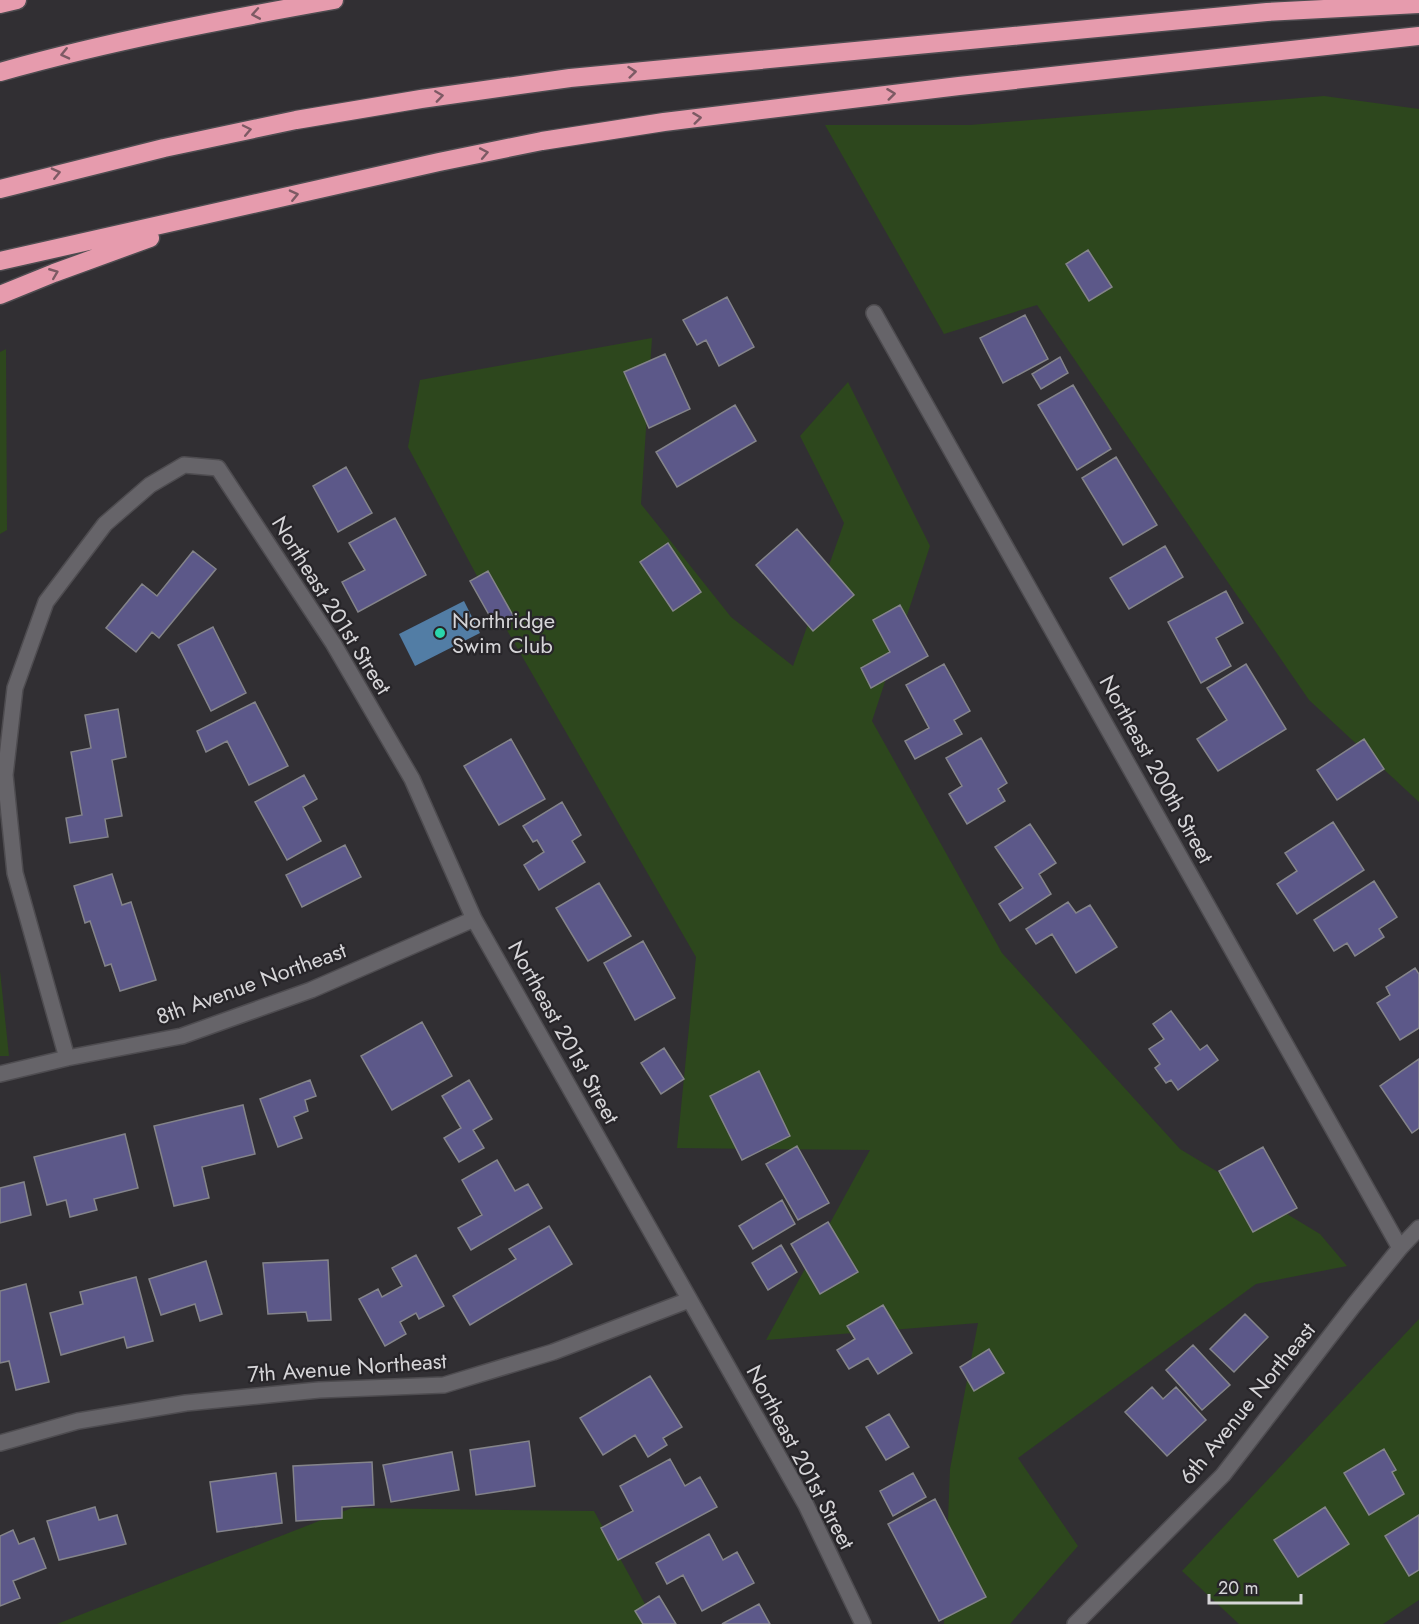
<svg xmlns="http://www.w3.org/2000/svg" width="1419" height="1624" font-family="Jost,sans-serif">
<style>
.green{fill:#2d471d}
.water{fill:#527da5}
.building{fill:#5c5889;stroke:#84848a;stroke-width:1.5}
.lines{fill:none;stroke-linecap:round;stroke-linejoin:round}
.minor-casing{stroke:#4e4c50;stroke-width:18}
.highway-casing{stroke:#4e4c50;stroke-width:21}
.minor{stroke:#666469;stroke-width:15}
.highway{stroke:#e69bad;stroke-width:18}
.oneway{stroke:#7d5a64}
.poi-dot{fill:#2bd5ac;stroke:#272529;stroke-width:2}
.labels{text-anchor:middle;stroke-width:4.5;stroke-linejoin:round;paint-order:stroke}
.street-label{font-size:22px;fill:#d6d5d8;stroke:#272529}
.poi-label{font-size:22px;fill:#d6d5d8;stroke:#272529;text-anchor:start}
</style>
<rect width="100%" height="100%" fill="#312f33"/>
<path class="green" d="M1324 96 1419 109V802L1309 700 1037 305 944 334 825 125H970Z
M652 338 641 504 731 617 793 666 844 523 800 436 848 382 930 546 872 721 1002 953 1180 1149 1320 1234 1347 1266 1256 1284 1018 1458 1078 1546 1010 1624H944L950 1469 978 1323 766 1340 870 1150 677 1148 696 957 493 606 408 447 420 380Z
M6 349 7 530 0 534V352Z
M0 971 9 1056H0Z
M1419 1319V1600L1383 1624H1239L1182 1571Z
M352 1508 594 1511 656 1624H57Z"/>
<path class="water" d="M464 601 480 633 415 666 399 634Z"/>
<path class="building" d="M1088 250 1112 287 1089 301 1066 264Z
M727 297 754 347 719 366 706 340 697 345 683 320Z
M1025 315 1048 359 1003 383 980 338Z
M665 354 690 409 649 428 624 372Z
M1060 357 1068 373 1041 389 1032 374Z
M1073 385 1111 449 1077 470 1038 405Z
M735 405 756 441 677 487 656 452Z
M1116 457 1157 525 1123 545 1082 478Z
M346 467 372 513 338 532 313 486Z
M395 518 426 575 358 612 342 582 365 570 349 543Z
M797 529 854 595 813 631 756 565Z
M668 543 701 592 673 611 640 562Z
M1165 546 1183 577 1129 609 1110 578Z
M193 551 216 569 159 638 152 632 136 652 106 628 142 584 157 596Z
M488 571 515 619 497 629 470 581Z
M1226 591 1243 623 1216 638 1231 666 1201 683 1168 622Z
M900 605 928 656 871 688 861 668 890 652 873 620Z
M213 627 246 693 211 711 178 645Z
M944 664 970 711 954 720 962 734 915 759 905 741 929 728 906 685Z
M1246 664 1286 729 1218 771 1197 739 1227 720 1207 688Z
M255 702 288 766 249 785 227 741 206 752 197 731Z
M118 709 126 757 112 760 122 816 105 819 108 837 70 843 66 818 82 815 71 752 91 748 85 715Z
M981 738 1007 783 998 789 1005 801 967 824 949 794 962 786 946 758Z
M511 739 545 799 499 825 464 766Z
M1364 739 1384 769 1337 800 1317 770Z
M304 775 317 799 303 807 321 841 287 860 255 802Z
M562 802 581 835 572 841 585 862 539 890 524 865 544 852 537 840 533 842 523 826Z
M1333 822 1364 870 1297 914 1277 884 1297 871 1285 853Z
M1030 824 1056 863 1039 874 1051 894 1010 921 999 904 1023 888 995 847Z
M345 845 361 877 302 907 286 875Z
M112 874 122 905 131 902 156 980 120 991 111 964 105 966 90 921 85 923 74 886Z
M1374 881 1397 917 1379 929 1384 937 1355 956 1347 943 1334 951 1314 920Z
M599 883 631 936 588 961 556 908Z
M1068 902 1076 913 1090 905 1117 947 1076 973 1052 934 1036 944 1026 929Z
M643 941 675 998 635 1020 604 963Z
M1415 968 1419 974V1028L1400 1040 1377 1003 1390 995 1386 987Z
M1171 1011 1200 1050 1207 1045 1218 1060 1178 1090 1171 1080 1166 1083 1155 1068 1160 1064 1149 1049 1164 1039 1153 1024Z
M422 1022 452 1076 392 1110 361 1056Z
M664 1048 684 1079 661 1094 641 1063Z
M1419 1059V1128L1412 1133 1380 1086Z
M759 1071 790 1136 742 1160 710 1096Z
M310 1080 316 1096 305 1100 308 1111 294 1117 302 1138 278 1147 260 1099Z
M469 1080 492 1119 473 1130 484 1148 459 1162 444 1138 461 1128 442 1096Z
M243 1105 255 1154 202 1167 209 1198 174 1206 154 1126Z
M125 1134 138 1188 94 1199 97 1210 70 1217 66 1200 47 1205 34 1157Z
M797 1146 829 1203 798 1220 766 1164Z
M1263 1147 1297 1208 1253 1232 1219 1171Z
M497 1160 515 1191 528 1184 542 1208 471 1250 458 1228 482 1215 462 1180Z
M24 1182 31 1215 0 1223V1188Z
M782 1200 795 1224 753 1249 739 1226Z
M828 1222 858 1272 820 1294 791 1244Z
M549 1226 572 1264 470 1325 453 1296 516 1259 509 1249Z
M781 1245 797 1272 768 1290 752 1263Z
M416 1255 444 1306 419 1319 416 1313 400 1322 406 1334 385 1346 359 1299 378 1289 382 1297 402 1286 392 1268Z
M328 1260 331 1320 308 1321 306 1312 268 1314 263 1263Z
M206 1261 222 1314 200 1321 195 1304 161 1315 149 1279Z
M136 1277 153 1341 127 1348 124 1337 61 1355 50 1313 83 1304 80 1292Z
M26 1284 49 1382 16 1390 9 1361 0 1363V1291Z
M883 1305 912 1353 878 1374 868 1358 849 1369 837 1350 855 1339 847 1326Z
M1245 1314 1268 1337 1234 1372 1210 1349Z
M1193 1345 1230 1385 1202 1410 1166 1370Z
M989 1349 1004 1373 974 1391 960 1367Z
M650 1376 682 1427 663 1438 667 1445 648 1457 635 1435 603 1455 580 1418Z
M1152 1387 1163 1399 1176 1387 1206 1420 1167 1456 1125 1412Z
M889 1414 909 1447 886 1460 866 1427Z
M529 1441 535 1486 476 1495 470 1450Z
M1384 1449 1396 1470 1392 1472 1404 1494 1369 1515 1344 1473Z
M452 1452 459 1490 391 1502 383 1465Z
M670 1459 685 1486 700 1477 717 1507 618 1560 601 1528 633 1511 620 1486Z
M372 1462 374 1505 342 1507V1518L296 1521 293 1466Z
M276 1473 282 1523 217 1532 210 1482Z
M913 1473 926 1497 893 1516 880 1491Z
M935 1499 986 1597 939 1621 888 1524Z
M95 1507 99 1520 117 1515 126 1544 59 1560 47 1521Z
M1325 1507 1349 1544 1298 1577 1274 1540Z
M1419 1515V1570L1409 1576 1385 1536Z
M13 1530 19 1544 34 1538 46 1568 13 1581 20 1598 0 1606V1536Z
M709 1534 723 1560 737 1552 754 1583 702 1611 683 1575 667 1584 656 1563Z
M659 1596 676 1624H643L635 1611Z
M759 1604 770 1624H722Z"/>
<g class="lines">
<defs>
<path id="minor" d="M874 313 1400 1248
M67 1058 15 873 5 775 15 688 46 602 105 524 150 485 184 465 218 468 333 643 412 779 474 919 806 1505 863 1624
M0 1074 67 1058 182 1036 311 990 474 919
M0 1443 78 1421 186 1403 319 1390 444 1385 553 1352 689 1300
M1075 1624 1223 1475 1354 1305 1400 1248 1419 1228"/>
<path id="highway" d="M0 4 17 0
M0 72C110 41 222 20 334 0
M0 189 164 148 296 120 421 99 570 78 1267 12 1419 4
M0 261 439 162 542 141 664 122 959 86 1419 36
M0 295 54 273 150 238"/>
</defs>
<use href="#minor" class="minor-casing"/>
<use href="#highway" class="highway-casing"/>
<use href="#minor" class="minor"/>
<use href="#highway" class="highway"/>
</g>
<defs><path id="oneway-chevron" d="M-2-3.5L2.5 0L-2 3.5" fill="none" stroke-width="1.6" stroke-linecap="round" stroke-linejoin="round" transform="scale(1.5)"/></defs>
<g class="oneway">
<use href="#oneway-chevron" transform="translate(256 14) rotate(170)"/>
<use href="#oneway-chevron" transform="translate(65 54) rotate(167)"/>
<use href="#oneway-chevron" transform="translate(632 72) rotate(-6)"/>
<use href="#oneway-chevron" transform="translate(891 94) rotate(-7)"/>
<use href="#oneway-chevron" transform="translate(439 96) rotate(-8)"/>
<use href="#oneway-chevron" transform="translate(697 118) rotate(-7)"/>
<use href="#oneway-chevron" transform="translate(247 130) rotate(-12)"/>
<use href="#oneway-chevron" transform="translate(484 153) rotate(-11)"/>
<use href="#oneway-chevron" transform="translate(56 173) rotate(-13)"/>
<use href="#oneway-chevron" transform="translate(294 195) rotate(-13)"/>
<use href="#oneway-chevron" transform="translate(54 273) rotate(-22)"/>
</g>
<circle class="poi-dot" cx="440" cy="633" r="6"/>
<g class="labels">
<g class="street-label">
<text transform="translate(332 605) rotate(58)" y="8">Northeast 201st Street</text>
<text transform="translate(1157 769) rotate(61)" y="8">Northeast 200th Street</text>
<text transform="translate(251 983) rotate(-20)" y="8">8th Avenue Northeast</text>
<text transform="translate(564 1032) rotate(61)" y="8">Northeast 201st Street</text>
<text transform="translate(347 1367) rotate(-4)" y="8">7th Avenue Northeast</text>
<text transform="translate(1247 1403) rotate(-51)" y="8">6th Avenue Northeast</text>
<text transform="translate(801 1457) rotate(62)" y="8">Northeast 201st Street</text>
</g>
<g class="poi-label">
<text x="452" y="628">Northridge<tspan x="452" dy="25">Swim Club</tspan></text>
</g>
</g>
<path d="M1209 1594v9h92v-9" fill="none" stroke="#d6d5d8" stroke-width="3"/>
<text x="1218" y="1594" font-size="18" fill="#d6d5d8" stroke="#272529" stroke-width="4.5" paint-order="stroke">20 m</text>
</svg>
